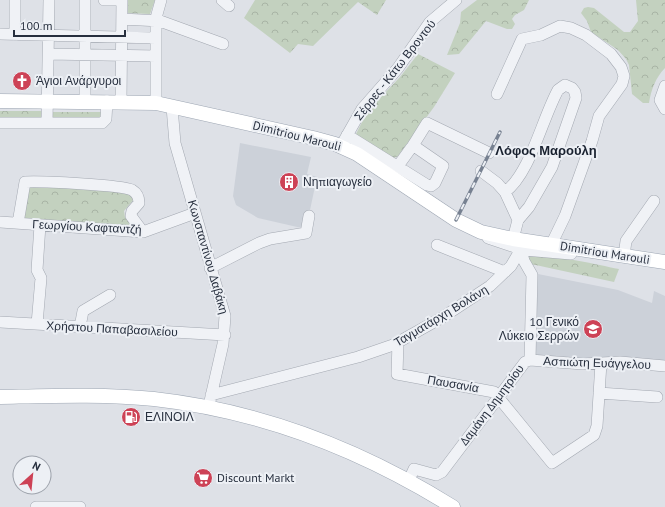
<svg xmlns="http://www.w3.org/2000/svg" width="665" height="507" font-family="'PT Sans',sans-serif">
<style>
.built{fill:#ccd1d9}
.forest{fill:url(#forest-crowns)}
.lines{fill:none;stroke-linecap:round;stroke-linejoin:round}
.minor-casing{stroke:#a3a8b1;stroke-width:12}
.major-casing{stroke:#9da6b3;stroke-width:15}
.minor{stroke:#f0f2f6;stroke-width:11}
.major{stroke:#fff;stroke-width:14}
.rail-casing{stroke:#778191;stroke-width:3.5}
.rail{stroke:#edf0f5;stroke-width:2;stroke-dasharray:6;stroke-linecap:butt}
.labels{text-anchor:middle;stroke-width:4;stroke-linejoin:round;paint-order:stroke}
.street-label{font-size:12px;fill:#272f3e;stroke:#edf0f5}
.poi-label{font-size:12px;fill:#272f3e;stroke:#edf0f5;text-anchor:start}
.neighbourhood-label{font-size:13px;font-weight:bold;fill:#19212f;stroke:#edf0f5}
</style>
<defs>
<pattern id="forest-crowns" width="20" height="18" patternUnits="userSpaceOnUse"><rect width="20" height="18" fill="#c3d1bf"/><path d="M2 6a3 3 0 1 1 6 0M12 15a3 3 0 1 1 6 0" fill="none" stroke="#a8b4a5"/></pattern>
</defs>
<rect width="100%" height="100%" fill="#dee1e7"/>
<path class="built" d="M240 143 311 157 307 174 317 177 306 229 258 218 236 205 233 196Z
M538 274 618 290 652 303 654 291 665 296V362L611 357 608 360 535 355Z"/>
<path class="forest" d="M127 0H155L150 14 126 13Z
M255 0H386L377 15 358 2 313 46 298 44 290 53 244 18Z
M477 0H529L524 10 515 15 512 19 515 24 512 29H507L486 21 459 54 447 55 460 23 461 12Z
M636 0H665V68C656 77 651 90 649 103H643L632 94 629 65 626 59 618 50 591 32 587 21 581 13 584 8 588 7 594 8 624 32H630L638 21Z
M418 54 455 73 434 107 398 156 392 159 355 136 367 112 400 77Z
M0 111H43L41 119H0Z
M50 112H103L102 118 52 120Z
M26 184 114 189 130 194 134 199 124 211 125 217 131 224 128 226 21 219Z
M532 256C556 255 595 264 619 269L614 282 531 264 528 258Z"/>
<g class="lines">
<defs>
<path id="minor" d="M104 0H122
M222 0 229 6
M122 19 160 21 223 44
M0 34 156 38
M15 35V0
M49 54 156 56
M665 86 660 100 665 109
M497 94 522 39 541 35 560 26 571 28 586 35 611 54 621 67 624 76 622 84 599 116 592 141 565 216 551 245
M85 102V0
M121 102 122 0
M156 103V18L161 0
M172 107 175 143 225 316 223 344 210 401
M0 123H102L106 119 107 101
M47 123 49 0
M347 135 427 185 431 186 435 183 443 166 414 146 411 148 398 166
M341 146 362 109 398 68 430 22 456 0
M412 147 427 123 489 153
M481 171 497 183 505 192
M0 222 143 232 195 213
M18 223 25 182C40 181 122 185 132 190 137 193 139 198 139 203L132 211 131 216 143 232
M488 238 524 250 571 254
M513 239 518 220 505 192C530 174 542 119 558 90L565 85 572 88 575 92 576 98 552 167 529 207 518 220
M437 245 505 272
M624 256 626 241 654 201
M210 268 259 243 270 239 306 233 309 216
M0 322 225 335
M37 324 41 278 37 270 40 225
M80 327 83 311 110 295
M398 342 397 374 494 392 552 463 594 435 597 426 601 363
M530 360 583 364 620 362 665 366
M599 393 657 397
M211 395 358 357 393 345 443 317 490 286 511 266 521 249
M409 480 414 469 436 475 442 472 525 362 530 360 532 275 524 261 521 249
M36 507H80"/>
<path id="major" d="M0 101 156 103 313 138 335 144 357 154 456 220 481 232 513 239 665 262
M0 397C51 396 103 394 154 399 261 411 362 450 453 507"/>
</defs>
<use href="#minor" class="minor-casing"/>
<use href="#major" class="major-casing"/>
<use href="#minor" class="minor"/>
<use href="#major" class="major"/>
<defs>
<path id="rail" d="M456 220 500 132"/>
</defs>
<use href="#rail" class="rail-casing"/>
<use href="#rail" class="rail"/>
</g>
<defs>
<symbol id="church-disc" viewBox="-11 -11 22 22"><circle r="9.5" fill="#cd4256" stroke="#edf0f5"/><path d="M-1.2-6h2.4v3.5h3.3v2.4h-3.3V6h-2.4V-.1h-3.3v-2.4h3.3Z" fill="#fff"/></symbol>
<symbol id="building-disc" viewBox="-11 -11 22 22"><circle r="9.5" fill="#cd4256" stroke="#edf0f5"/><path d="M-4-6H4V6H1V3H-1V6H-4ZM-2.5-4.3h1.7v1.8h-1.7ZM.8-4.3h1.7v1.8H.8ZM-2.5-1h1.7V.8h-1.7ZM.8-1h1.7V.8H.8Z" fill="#fff"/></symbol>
<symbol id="school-disc" viewBox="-11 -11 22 22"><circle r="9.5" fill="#cd4256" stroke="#edf0f5"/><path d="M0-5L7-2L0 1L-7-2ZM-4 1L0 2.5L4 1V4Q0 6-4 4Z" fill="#fff"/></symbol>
<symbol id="fuel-disc" viewBox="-11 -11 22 22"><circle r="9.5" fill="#cd4256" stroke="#edf0f5"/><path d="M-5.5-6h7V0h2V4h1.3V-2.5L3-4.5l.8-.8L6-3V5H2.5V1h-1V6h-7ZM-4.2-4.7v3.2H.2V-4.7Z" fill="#fff"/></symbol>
<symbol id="supermarket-disc" viewBox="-11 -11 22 22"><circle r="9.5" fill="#cd4256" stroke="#edf0f5"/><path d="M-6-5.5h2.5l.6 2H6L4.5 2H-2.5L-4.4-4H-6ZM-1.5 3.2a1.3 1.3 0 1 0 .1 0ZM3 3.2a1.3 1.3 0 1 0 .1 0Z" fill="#fff"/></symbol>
</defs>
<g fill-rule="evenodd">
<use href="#church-disc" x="11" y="70" width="22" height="22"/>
<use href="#building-disc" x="278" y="171" width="22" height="22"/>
<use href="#school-disc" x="582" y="318" width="22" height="22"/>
<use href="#fuel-disc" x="120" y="406" width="22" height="22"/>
<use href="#supermarket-disc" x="192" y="467" width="22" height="22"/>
</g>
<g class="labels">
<g class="street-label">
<text transform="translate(395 70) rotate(-52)" y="4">Σέρρες - Κάτω Βροντού</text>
<text transform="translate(297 136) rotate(14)" y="4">Dimitriou Marouli</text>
<text transform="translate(87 227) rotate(3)" y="4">Γεωργίου Καφταντζή</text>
<text transform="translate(605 253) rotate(9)" y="4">Dimitriou Marouli</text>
<text transform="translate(208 257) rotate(74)" y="4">Κωνσταντίνου Δαβάκη</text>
<text transform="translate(441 316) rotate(-31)" y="4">Ταγματάρχη Βολάνη</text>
<text transform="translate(112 329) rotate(3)" y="4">Χρήστου Παπαβασιλείου</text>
<text transform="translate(597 363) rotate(2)" y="4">Ασπιώτη Ευάγγελου</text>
<text transform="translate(453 384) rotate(10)" y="4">Παυσανία</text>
<text transform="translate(492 405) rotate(-53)" y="4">Δαμάνη Δημητρίου</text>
</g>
<g class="poi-label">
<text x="36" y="85">Άγιοι Ανάργυροι</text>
<text x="303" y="186">Νηπιαγωγείο</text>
<text x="579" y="326" text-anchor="end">1ο Γενικό<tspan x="579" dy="14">Λύκειο Σερρών</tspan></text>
<text x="145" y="421">ΕΛΙΝΟΙΛ</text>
<text x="217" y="482">Discount Markt</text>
</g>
<g class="neighbourhood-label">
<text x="546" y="155">Λόφος Μαρούλη</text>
</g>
</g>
<g transform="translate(32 475) rotate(27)"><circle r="19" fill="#edf0f5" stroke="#9ea3ac"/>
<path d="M0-3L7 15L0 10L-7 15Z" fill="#cd4256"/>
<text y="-6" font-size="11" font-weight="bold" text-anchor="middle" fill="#272f3e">N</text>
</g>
<path d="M14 30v6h111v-6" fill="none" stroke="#272f3e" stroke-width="2"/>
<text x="20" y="30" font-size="12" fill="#272f3e" stroke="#edf0f5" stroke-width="3" paint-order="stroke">100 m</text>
</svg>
